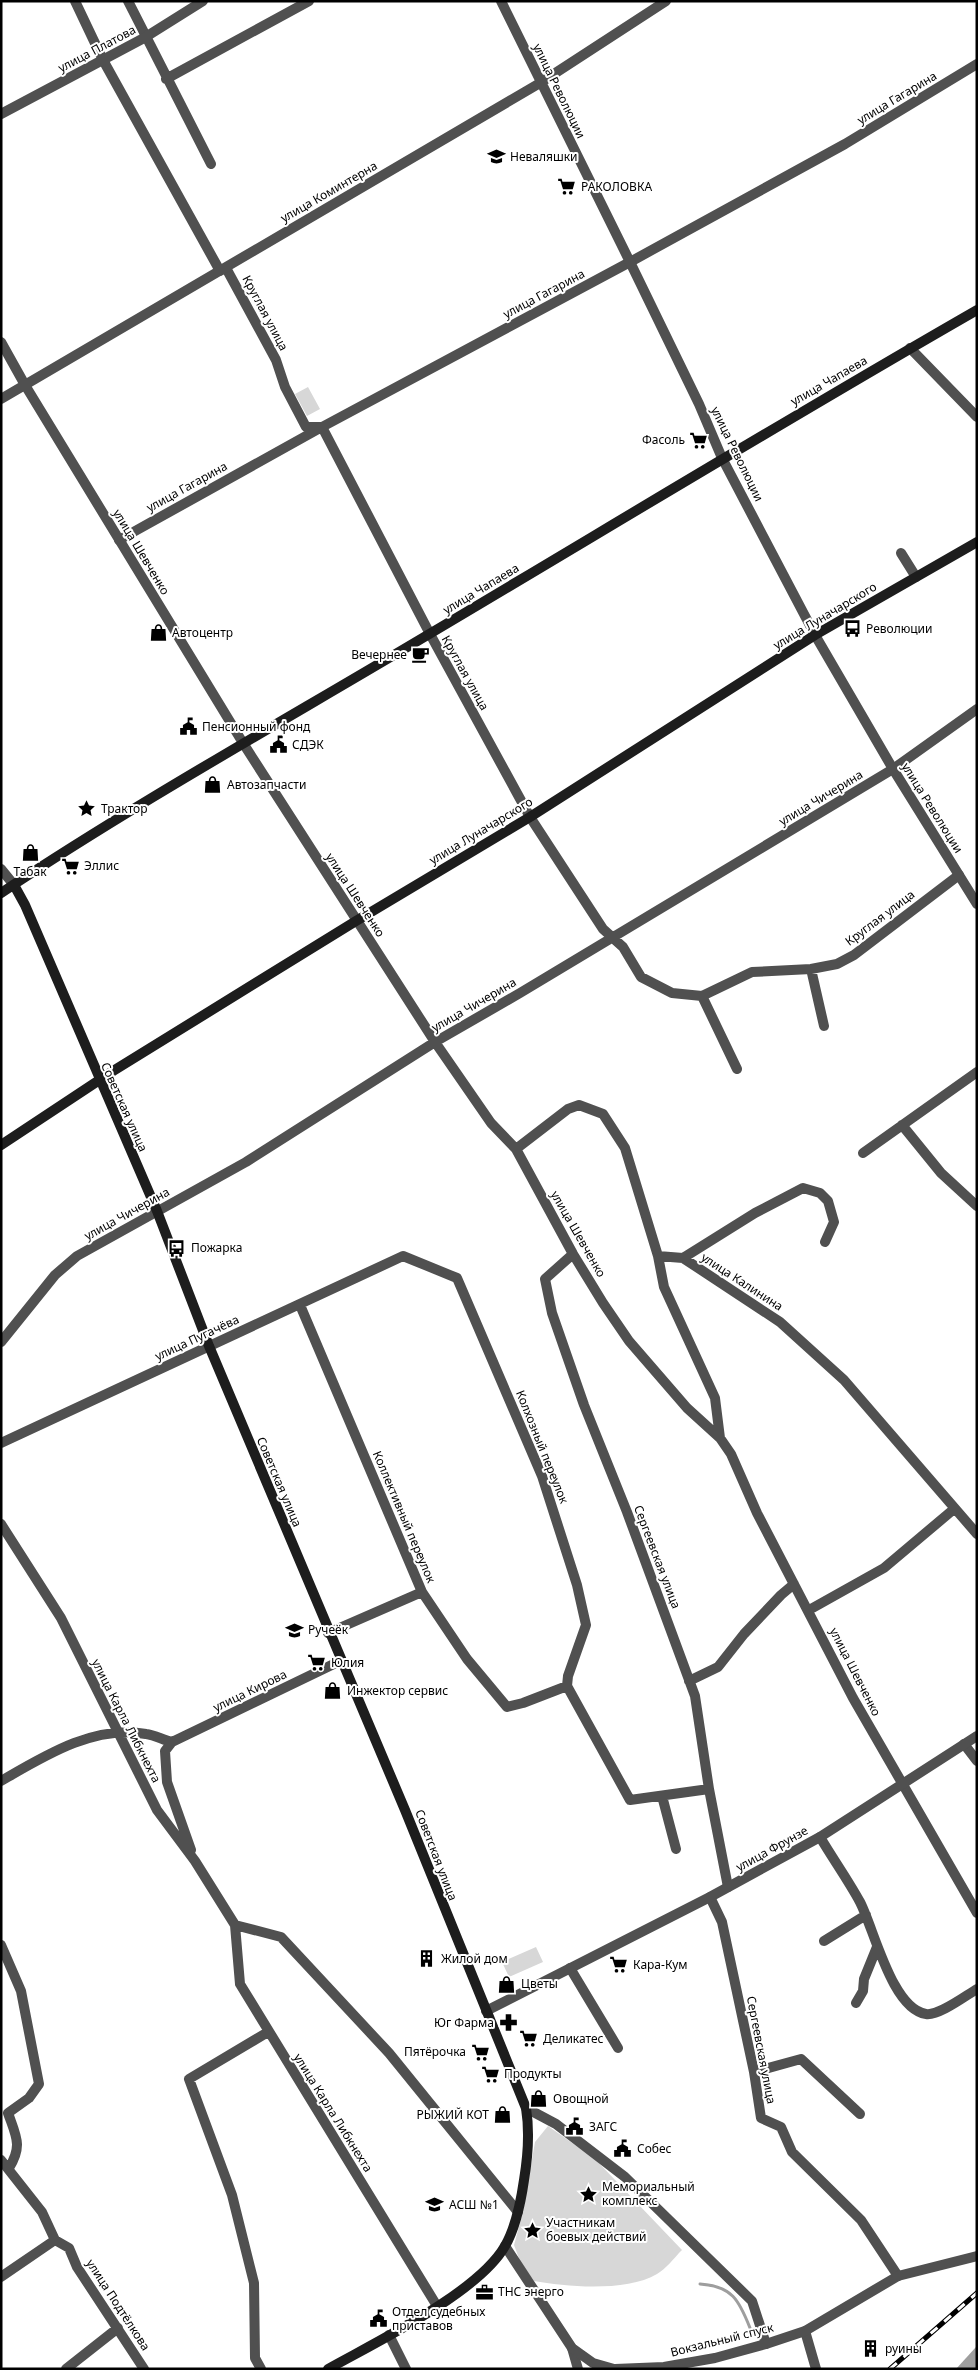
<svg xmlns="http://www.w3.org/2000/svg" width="978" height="2370" font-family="'Noto Sans',sans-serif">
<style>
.green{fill:#d7d7d7}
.water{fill:#9e9e9e}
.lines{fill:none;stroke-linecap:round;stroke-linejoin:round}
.stream{stroke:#9e9e9e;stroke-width:3}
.minor{stroke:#505050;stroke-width:10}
.tertiary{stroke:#505050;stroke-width:10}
.secondary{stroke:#1d1d1d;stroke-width:10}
.rail-casing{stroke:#000;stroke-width:5}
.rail{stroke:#fff;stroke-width:3;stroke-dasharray:9;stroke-linecap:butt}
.labels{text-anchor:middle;stroke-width:4;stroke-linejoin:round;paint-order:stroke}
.street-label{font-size:12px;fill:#000;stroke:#fff}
.poi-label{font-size:12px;fill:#000;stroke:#fff;text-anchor:start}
</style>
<rect width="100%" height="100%" fill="#fff"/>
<path class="green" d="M308 387 320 409 307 416 295 394Z
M536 1947 543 1962 509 1977 502 1962Z
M548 2126 595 2159 682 2250C674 2258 666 2269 657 2274 627 2292 567 2287 534 2281L520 2261 514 2245 523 2212 535 2142Z"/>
<path class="water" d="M977 2346V2369H956L976 2347Z"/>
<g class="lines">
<path class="stream" d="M700 2284C732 2286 739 2300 750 2328"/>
<path class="minor" d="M75 1 103 60 220 271
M128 1 211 164
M166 79 309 1
M226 268 276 360 285 387 306 427H322L430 634 530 817 603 929 623 947 641 977 672 993 702 996 752 972 811 969 837 964 854 955 959 875
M910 348 977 417
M119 540 322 427 630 262 845 144 977 64
M901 553 916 577
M243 743 435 1042 491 1123 516 1149 573 1254 603 1303 629 1341 687 1408 720 1438 731 1454 757 1513 853 1698 977 1913
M811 969 824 1026
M702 996 737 1069
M902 1125 941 1173 977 1206
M516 1149 568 1109 579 1105 603 1114 625 1148 658 1256 683 1258 780 1322 844 1380 977 1534
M863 1153 977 1072
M573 1254 545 1279 552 1313 584 1405 627 1512 695 1696 709 1789 728 1887
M658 1256 664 1287 715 1398 720 1438
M683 1258 755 1213 803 1188 820 1193 828 1201 834 1222 825 1242
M300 1305 422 1592 467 1659 507 1707 523 1703 567 1686 630 1800 709 1789
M1 1342 55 1275 77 1256 246 1162 435 1042 520 993 893 769 977 709
M1 1443 403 1256 457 1278 542 1476 577 1585 586 1625 568 1676 567 1686
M1 1524 61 1618 157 1810 195 1861 235 1925 240 1984 437 2306
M809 1610 884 1568 954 1509
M328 1633 422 1592
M689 1681 718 1667 744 1634 781 1595 794 1584
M172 1742 165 1751 167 1782 191 1850
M964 1744 977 1761
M1 1781C44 1756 95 1724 146 1734 155 1735 163 1740 172 1742L340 1661
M662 1796 676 1849
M820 1837C833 1859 848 1880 860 1902 874 1929 892 2009 926 2014 939 2016 965 1996 977 1989
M710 1897 722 1922 754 2072 761 2118 781 2127 792 2152 861 2220 898 2276
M235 1925 281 1937 389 2053 518 2212
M824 1941 866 1915
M1 1945 21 1991 39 2084 29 2098 8 2113C16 2136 23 2146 9 2168
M570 1968 618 2048
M856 2003 863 1991 864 1979 877 1947
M754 2072 801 2059 860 2114
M526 2108 556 2124 625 2177 752 2301 766 2344
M1 2160 42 2212 55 2240 69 2248 77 2267 144 2369
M1 2277 55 2240
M805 2331 816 2369
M389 2335 406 2369
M572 2348 578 2369
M66 2369 118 2328
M261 2369 255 2358 254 2283 232 2195 189 2079 268 2032"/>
<path class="tertiary" d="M501 1 630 262 699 404 722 458 815 635 893 769 977 904
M1 114 144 38 203 1
M1 342 25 385 243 743
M1 399 540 83 666 1
M1 869 14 885
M486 2011 710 1897 820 1837 977 1736
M505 2246 572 2348 593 2363 614 2369
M615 2369 664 2367 715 2358 766 2344 805 2331 898 2276 977 2256"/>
<path class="secondary" d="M14 885 25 905 157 1211 209 1346 405 1810 526 2108C530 2133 528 2156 524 2180 521 2201 516 2227 505 2246 478 2293 376 2342 328 2369
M1 893C141 800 287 719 431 633 613 525 794 415 977 310
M1 1145 113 1071 356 921 530 817 815 635 977 542"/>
<defs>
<path id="rail" d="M890 2369 977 2293"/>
</defs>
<use href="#rail" class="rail-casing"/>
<use href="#rail" class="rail"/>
</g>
<defs>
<symbol id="school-bare" viewBox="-9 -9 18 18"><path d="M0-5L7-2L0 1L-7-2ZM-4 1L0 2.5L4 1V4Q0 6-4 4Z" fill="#000" stroke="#fff" stroke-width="2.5" paint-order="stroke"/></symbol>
<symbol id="supermarket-bare" viewBox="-9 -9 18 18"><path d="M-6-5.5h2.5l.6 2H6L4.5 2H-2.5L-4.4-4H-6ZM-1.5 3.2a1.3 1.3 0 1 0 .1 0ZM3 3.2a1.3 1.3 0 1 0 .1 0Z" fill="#000" stroke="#fff" stroke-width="2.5" paint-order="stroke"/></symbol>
<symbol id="bus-bare" viewBox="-9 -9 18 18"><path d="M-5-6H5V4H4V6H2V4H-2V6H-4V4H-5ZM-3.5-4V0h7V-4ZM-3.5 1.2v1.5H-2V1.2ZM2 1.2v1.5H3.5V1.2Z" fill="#000" stroke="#fff" stroke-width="2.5" paint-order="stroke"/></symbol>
<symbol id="shop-bare" viewBox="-9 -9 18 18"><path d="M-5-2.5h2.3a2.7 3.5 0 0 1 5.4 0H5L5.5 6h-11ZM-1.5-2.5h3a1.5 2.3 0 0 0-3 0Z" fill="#000" stroke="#fff" stroke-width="2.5" paint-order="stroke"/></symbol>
<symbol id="cafe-bare" viewBox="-9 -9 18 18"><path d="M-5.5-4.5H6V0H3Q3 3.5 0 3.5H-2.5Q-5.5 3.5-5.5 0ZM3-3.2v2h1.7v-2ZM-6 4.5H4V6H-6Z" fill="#000" stroke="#fff" stroke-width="2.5" paint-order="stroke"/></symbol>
<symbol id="civic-bare" viewBox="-9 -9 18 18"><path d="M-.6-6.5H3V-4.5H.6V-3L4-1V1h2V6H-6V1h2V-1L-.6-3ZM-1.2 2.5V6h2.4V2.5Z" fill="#000" stroke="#fff" stroke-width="2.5" paint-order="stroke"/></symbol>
<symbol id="sight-bare" viewBox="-9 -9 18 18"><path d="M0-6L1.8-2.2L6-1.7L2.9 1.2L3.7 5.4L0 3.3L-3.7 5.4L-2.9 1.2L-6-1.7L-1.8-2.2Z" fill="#000" stroke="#fff" stroke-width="2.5" paint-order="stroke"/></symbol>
<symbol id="building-bare" viewBox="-9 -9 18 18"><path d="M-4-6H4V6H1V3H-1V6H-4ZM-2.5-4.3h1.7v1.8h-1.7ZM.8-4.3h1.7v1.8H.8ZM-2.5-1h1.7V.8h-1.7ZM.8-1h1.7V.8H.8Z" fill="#000" stroke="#fff" stroke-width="2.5" paint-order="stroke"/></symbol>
<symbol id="pharmacy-bare" viewBox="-9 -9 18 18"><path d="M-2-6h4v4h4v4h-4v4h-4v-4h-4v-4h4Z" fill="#000" stroke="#fff" stroke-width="2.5" paint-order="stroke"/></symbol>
<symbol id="office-bare" viewBox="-9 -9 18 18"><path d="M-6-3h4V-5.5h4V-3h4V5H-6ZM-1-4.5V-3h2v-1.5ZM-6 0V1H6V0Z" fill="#000" stroke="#fff" stroke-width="2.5" paint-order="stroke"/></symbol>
</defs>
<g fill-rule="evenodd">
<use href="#school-bare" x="484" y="144" width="25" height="25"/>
<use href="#supermarket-bare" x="554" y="174" width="25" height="25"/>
<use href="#supermarket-bare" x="686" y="428" width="25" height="25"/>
<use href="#bus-bare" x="840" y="616" width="25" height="25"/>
<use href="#shop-bare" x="146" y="620" width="25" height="25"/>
<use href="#cafe-bare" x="408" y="642" width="25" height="25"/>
<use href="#civic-bare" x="176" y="714" width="25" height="25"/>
<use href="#civic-bare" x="266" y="732" width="25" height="25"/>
<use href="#shop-bare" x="200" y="772" width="25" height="25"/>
<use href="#sight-bare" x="74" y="796" width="25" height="25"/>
<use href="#shop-bare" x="18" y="840" width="25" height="25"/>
<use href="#supermarket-bare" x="58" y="854" width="25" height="25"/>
<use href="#bus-bare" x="164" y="1236" width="25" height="25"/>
<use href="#school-bare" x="282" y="1618" width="25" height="25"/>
<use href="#supermarket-bare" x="304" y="1650" width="25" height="25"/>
<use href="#shop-bare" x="320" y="1678" width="25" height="25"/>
<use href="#building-bare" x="414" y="1946" width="25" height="25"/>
<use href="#supermarket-bare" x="606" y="1952" width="25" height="25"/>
<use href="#shop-bare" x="494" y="1972" width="25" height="25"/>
<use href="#pharmacy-bare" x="496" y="2010" width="25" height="25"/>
<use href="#supermarket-bare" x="516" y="2026" width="25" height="25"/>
<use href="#supermarket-bare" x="468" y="2040" width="25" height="25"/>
<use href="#supermarket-bare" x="478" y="2062" width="25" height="25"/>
<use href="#shop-bare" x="526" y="2086" width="25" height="25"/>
<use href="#shop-bare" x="490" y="2102" width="25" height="25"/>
<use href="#civic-bare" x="562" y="2114" width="25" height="25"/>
<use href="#civic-bare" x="610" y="2136" width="25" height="25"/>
<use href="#sight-bare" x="576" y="2182" width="25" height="25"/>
<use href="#school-bare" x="422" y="2192" width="25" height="25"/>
<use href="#sight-bare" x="520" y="2218" width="25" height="25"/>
<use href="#office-bare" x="472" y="2280" width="25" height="25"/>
<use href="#civic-bare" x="366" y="2306" width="25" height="25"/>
<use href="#building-bare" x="858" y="2336" width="25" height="25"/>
</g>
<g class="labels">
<g class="street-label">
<text transform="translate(97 49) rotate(-28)" y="4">улица Платова</text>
<text transform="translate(559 91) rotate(64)" y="4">улица Революции</text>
<text transform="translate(897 98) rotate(-31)" y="4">улица Гагарина</text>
<text transform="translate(329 192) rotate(-30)" y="4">улица Коминтерна</text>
<text transform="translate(544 294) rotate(-28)" y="4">улица Гагарина</text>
<text transform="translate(265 313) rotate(62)" y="4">Круглая улица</text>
<text transform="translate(829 381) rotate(-30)" y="4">улица Чапаева</text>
<text transform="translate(737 454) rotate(64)" y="4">улица Революции</text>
<text transform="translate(187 487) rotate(-29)" y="4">улица Гагарина</text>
<text transform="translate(141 552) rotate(59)" y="4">улица Шевченко</text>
<text transform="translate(481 589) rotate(-31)" y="4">улица Чапаева</text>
<text transform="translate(825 616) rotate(-31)" y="4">улица Луначарского</text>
<text transform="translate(465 673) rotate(61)" y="4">Круглая улица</text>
<text transform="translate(821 798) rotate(-31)" y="4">улица Чичерина</text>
<text transform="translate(932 808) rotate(58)" y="4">улица Революции</text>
<text transform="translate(481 831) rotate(-31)" y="4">улица Луначарского</text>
<text transform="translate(355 895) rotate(57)" y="4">улица Шевченко</text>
<text transform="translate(880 918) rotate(-37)" y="4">Круглая улица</text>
<text transform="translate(474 1005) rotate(-30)" y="4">улица Чичерина</text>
<text transform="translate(124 1107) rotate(66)" y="4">Советская улица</text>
<text transform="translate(127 1214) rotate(-29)" y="4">улица Чичерина</text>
<text transform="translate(578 1234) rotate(60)" y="4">улица Шевченко</text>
<text transform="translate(742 1282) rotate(33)" y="4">улица Калинина</text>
<text transform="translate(197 1338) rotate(-25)" y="4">улица Пугачёва</text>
<text transform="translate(542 1447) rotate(68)" y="4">Колхозный переулок</text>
<text transform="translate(279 1482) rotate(67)" y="4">Советская улица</text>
<text transform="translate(404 1517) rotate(67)" y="4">Коллективный переулок</text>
<text transform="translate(657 1557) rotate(69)" y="4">Сергеевская улица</text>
<text transform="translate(855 1672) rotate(63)" y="4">улица Шевченко</text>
<text transform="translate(250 1691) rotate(-26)" y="4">улица Кирова</text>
<text transform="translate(126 1721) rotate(63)" y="4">улица Карла Либкнехта</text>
<text transform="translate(772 1849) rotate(-29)" y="4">улица Фрунзе</text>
<text transform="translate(436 1855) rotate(69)" y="4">Советская улица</text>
<text transform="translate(761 2050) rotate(79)" y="4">Сергеевская улица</text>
<text transform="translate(333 2113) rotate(58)" y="4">улица Карла Либкнехта</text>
<text transform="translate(118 2305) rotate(57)" y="4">улица Подтёлкова</text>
<text transform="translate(722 2340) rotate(-14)" y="4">Вокзальный спуск</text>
</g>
<g class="poi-label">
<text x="510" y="161">Неваляшки</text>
<text x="581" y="191">РАКОЛОВКА</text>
<text x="685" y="444" text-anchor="end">Фасоль</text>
<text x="866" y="633">Революции</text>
<text x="172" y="637">Автоцентр</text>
<text x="407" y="659" text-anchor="end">Вечернее</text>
<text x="202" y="731">Пенсионный фонд</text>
<text x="292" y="749">СДЭК</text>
<text x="227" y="789">Автозапчасти</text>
<text x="101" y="813">Трактор</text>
<text x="84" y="870">Эллис</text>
<text x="30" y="876" text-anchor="middle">Табак</text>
<text x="191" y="1252">Пожарка</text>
<text x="308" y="1634">Ручеёк</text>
<text x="331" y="1667">Юлия</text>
<text x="347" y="1695">Инжектор сервис</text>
<text x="441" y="1963">Жилой дом</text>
<text x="633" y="1969">Кара-Кум</text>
<text x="521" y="1988">Цветы</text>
<text x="494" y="2027" text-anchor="end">Юг Фарма</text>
<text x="543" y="2043">Деликатес</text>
<text x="466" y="2056" text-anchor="end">Пятёрочка</text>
<text x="504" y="2078">Продукты</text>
<text x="553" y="2103">Овощной</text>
<text x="489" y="2119" text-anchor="end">РЫЖИЙ КОТ</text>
<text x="589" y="2131">ЗАГС</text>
<text x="637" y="2153">Собес</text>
<text x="602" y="2191">Мемориальный<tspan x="602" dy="14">комплекс</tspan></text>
<text x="449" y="2209">АСШ №1</text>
<text x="546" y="2227">Участникам<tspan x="546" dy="14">боевых действий</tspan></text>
<text x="498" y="2296">ТНС энерго</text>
<text x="392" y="2316">Отдел судебных<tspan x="392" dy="14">приставов</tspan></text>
<text x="885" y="2353">руины</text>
</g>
</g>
<rect width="978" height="2370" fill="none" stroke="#000000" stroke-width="5"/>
</svg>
